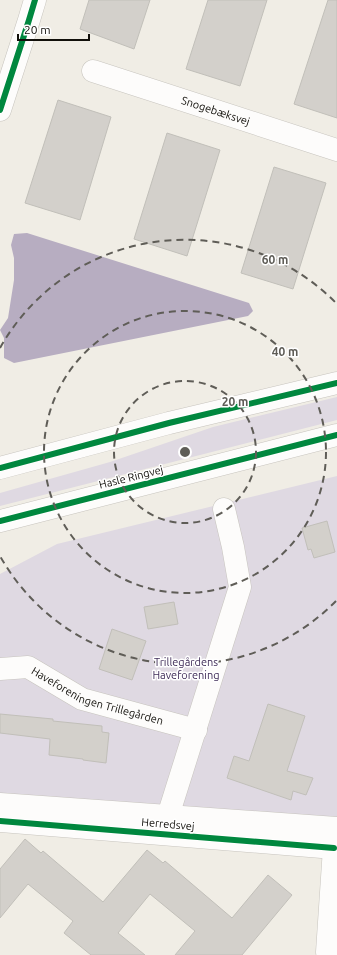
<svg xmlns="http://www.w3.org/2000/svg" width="337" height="955" font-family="Ubuntu,sans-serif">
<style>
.green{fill:#dfd9e2}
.water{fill:#b7adc1}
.building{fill:#d3d0cb;stroke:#c1bfb9}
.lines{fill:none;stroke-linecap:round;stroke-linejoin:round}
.minor-casing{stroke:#c7c4be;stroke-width:23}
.major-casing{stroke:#c7c4be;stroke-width:23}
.minor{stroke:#fdfcfb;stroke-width:22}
.major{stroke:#fdfcfb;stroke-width:22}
.cycleway-casing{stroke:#fff;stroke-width:8}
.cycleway{stroke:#00873e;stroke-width:6}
.ring{fill:none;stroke:#5f5d57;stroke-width:2;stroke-dasharray:7 5}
.labels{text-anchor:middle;stroke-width:3;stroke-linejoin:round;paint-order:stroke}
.street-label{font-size:11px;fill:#110f0a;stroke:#fff}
.park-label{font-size:11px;fill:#3f2c58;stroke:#fff}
.centre{fill:#5f5d57;stroke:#fff;stroke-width:2}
.ring-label{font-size:12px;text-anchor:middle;font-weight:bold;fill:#5f5d57;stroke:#fff;stroke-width:3;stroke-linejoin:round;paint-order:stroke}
</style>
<rect width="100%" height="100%" fill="#f0ede5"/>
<path class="green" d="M337 397V420L0 506V493L110 462 213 427Z
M337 476V832L0 804V574L57 544Z"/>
<path class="water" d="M27 233 249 303 253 311 248 316 14 363 4 358V338L0 330 8 318 14 280V258L11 245 14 234Z"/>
<path class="building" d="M89 0H150L134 49 80 29Z
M208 0H267L240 86 186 69Z
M328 0H337V118L294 104Z
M58 100 111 117 80 220 25 203Z
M167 133 220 150 187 256 134 239Z
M274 167 326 183 293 289 241 273Z
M327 521 335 552 314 558 311 549 308 550 302 528Z
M174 602 178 624 148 629 144 607Z
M112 629 146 641 132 680 99 669Z
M268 704 305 716 287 771 313 778 306 795 293 791 291 800 227 778 234 756 249 761Z
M0 714 53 719V721L102 726V732L109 733 106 763 83 760V759L49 755 50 739 0 733Z
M25 839 41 853 43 851 103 902 147 850 163 863 165 861 232 918 268 875 292 895 242 955H175L195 931 150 894 118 933 145 955H91L64 933 73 921 28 884 0 918V869Z"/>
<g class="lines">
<defs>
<g id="minor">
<path id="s1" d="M93 71 337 150"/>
<path d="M0 110 29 20 35 0"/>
<path id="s2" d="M0 669 28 667 82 699 196 730"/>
<path d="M0 804 337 828"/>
<path d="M168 816 240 587 233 547 224 509"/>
<path d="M0 821 334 848"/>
<path d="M337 849 334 848 327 952H337"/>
</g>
<path id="major" d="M0 468 169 423 337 383
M0 521 337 435"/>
</defs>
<use href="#minor" class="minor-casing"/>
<use href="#major" class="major-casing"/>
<use href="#minor" class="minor"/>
<use href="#major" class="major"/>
<defs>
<path id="cycleway" d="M0 110 29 20 35 0
M0 468 169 423 337 383
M0 521 337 435
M0 821 334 848"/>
</defs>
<use href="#cycleway" class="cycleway-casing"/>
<use href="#cycleway" class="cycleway"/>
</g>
<g class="ring">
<circle cx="185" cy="452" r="71"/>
<circle cx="185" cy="452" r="141"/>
<path d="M336 601A212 212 0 0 1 0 556M0 348A212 212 0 0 1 336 303"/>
</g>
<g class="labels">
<g class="street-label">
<text dy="4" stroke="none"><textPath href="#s1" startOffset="129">Snogebæksvej</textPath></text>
<text transform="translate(131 477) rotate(-14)" y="4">Hasle Ringvej</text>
<text dy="4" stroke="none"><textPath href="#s2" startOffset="104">Haveforeningen Trillegården</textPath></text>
<text transform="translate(168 824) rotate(5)" y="4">Herredsvej</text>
</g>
<g class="park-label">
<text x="186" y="666">Trillegårdens<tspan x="186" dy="13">Haveforening</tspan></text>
</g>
</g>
<circle cx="185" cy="452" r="6" class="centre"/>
<g class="ring-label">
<text x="275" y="264">60 m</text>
<text x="285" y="356">40 m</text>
<text x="235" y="406">20 m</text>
</g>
<path d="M18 34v6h71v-6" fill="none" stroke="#110f0a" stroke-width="2"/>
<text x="24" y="34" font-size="12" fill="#110f0a" stroke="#ffffff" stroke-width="3" paint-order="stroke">20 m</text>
</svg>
